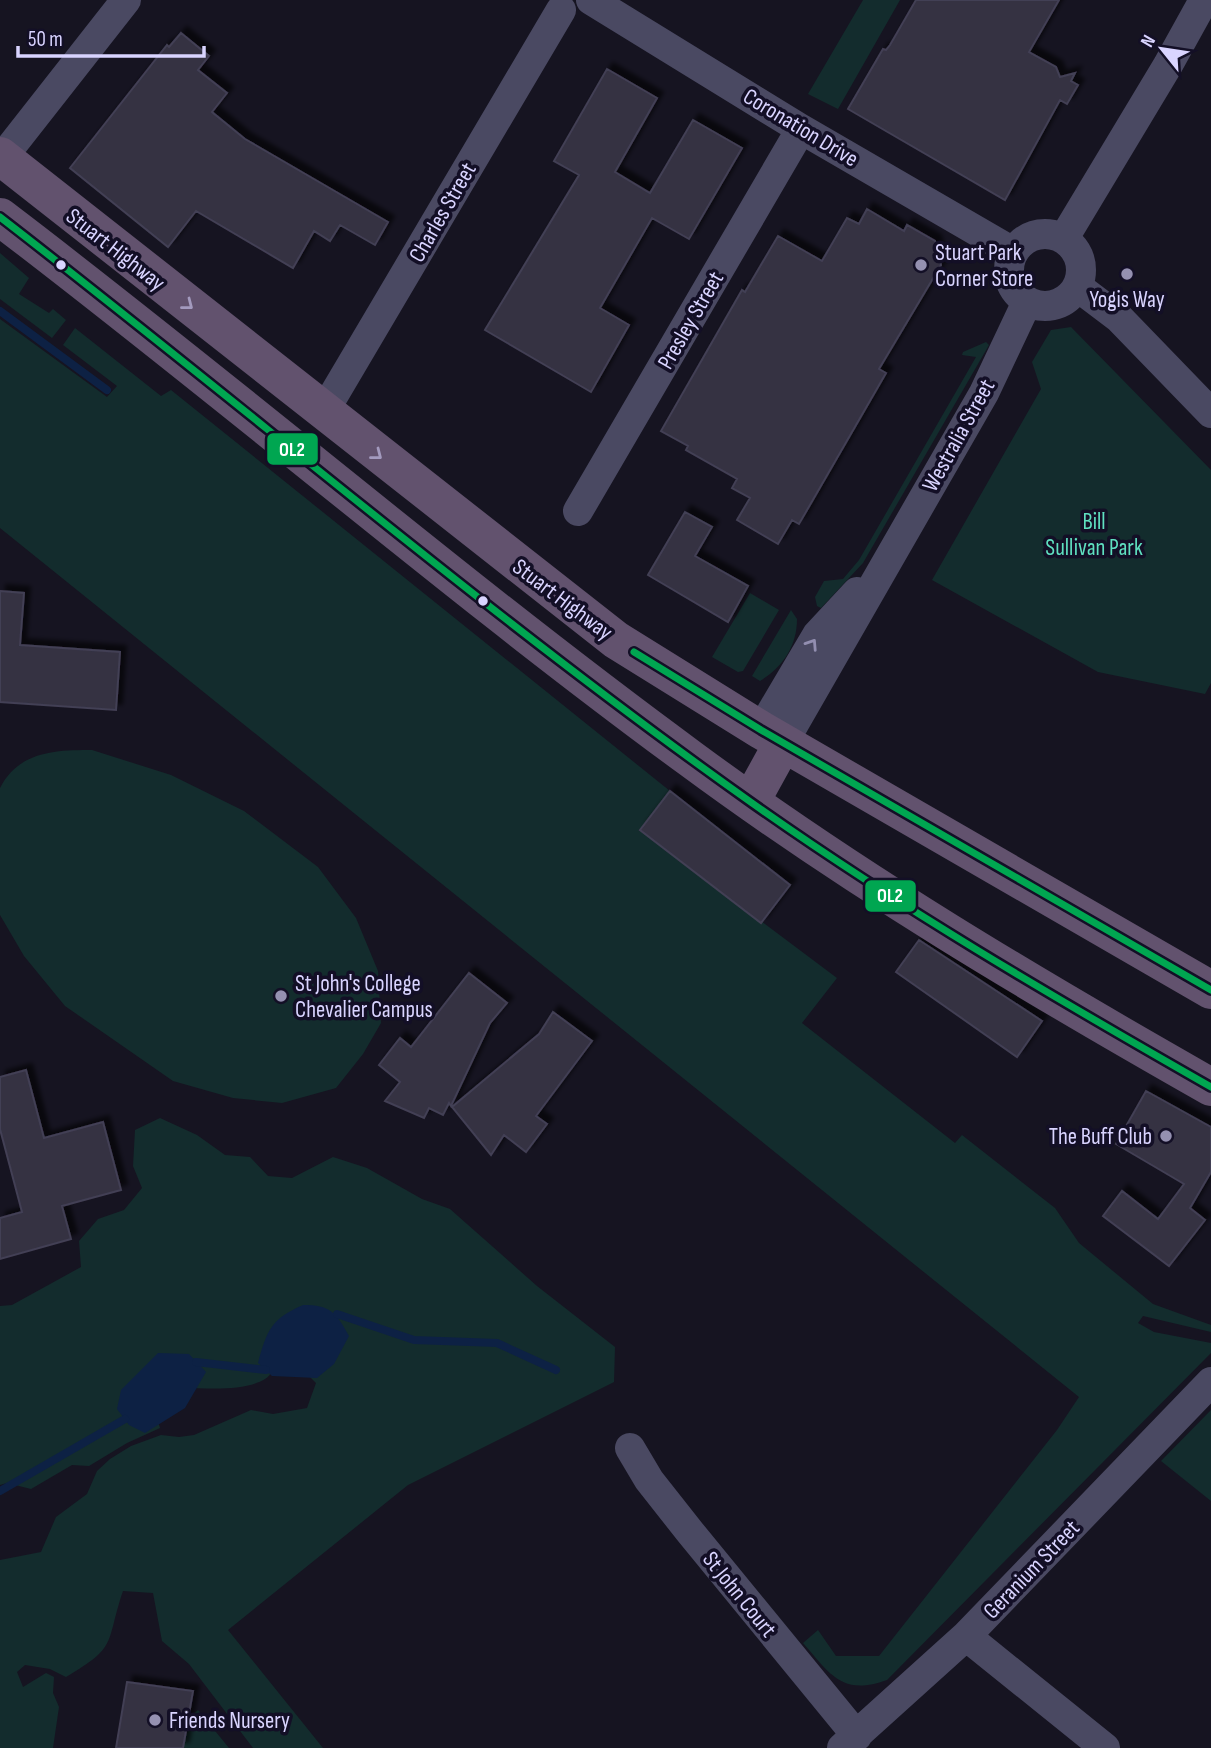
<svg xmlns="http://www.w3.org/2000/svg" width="1211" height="1748" font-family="'Sofia Sans Condensed',sans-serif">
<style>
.green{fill:#132c2d}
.water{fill:#0d2144}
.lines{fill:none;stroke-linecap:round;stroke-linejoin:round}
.stream{stroke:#0d2144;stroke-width:8}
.building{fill:#343243;stroke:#433f54;stroke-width:2;filter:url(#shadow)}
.minor{stroke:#4a4962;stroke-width:30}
.trunk{stroke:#62526e;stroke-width:38}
.bus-1-casing{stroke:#130f26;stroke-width:12}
.bus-1{stroke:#00a651;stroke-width:7}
.oneway{stroke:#a39abe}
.oneway2{stroke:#928eb0}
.bus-dot{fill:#d9d4ff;stroke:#130f26;stroke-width:2.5}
.poi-dot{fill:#9591b1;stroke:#130f26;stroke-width:2.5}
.labels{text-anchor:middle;stroke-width:7;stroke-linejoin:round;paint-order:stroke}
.street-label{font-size:23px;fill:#d9d4ff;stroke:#130f26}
.poi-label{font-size:23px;fill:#d9d4ff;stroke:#130f26;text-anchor:start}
.park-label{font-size:23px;fill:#5fe0c0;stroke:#130f26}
.line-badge{stroke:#130f26;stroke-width:2.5}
.badge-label{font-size:19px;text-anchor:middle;font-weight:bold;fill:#fff}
</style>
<defs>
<filter id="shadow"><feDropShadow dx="6" dy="-6" stdDeviation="2" flood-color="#0009"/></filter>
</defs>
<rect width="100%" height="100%" fill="#161421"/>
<path class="green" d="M863 0H900L838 109 808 94Z
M0 253 29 278 19 294 49 313 53 309 66 320 52 338 0 299Z
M0 319 107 397 117 386 63 345 75 328 161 396 171 390 670 791 640 830 837 978 802 1023 955 1143 962 1135 1055 1208 1079 1243 1153 1304 1211 1325V1332L1143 1316 1138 1323 1154 1332 1211 1343V1353L887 1680C842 1696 831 1675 803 1643L818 1630 836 1656H879L1057 1430 1079 1397 0 528Z
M1071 327 1211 470V683L1205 694 1098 672 932 580 1041 389 1032 362 1051 330Z
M986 342 989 345 863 563 821 608 817 606 815 597 824 581 843 579 859 560 976 357 962 355 963 352Z
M750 593 779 610 743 671 738 672 712 657Z
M791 610 797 619C797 646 783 667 760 681L752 676Z
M92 750 171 775 244 811 318 867 356 918 378 971 381 1023 363 1054 336 1088 282 1103 233 1098 173 1081 65 1006 24 956 0 915V788C19 751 56 750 92 750Z
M160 1118 197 1135 225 1155 250 1157 268 1176 292 1178 333 1157 367 1168 422 1199 450 1209 537 1286 615 1347 614 1382 408 1485 228 1630 323 1748H253L189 1664 162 1641 153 1593 123 1591C105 1644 119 1646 66 1677L50 1669 25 1665 17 1672 23 1687 46 1673 54 1677 53 1693 59 1707 53 1748H0V1560L41 1552 56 1517 87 1494 97 1471 110 1459 131 1446 161 1435 179 1437 194 1435 251 1410 273 1414 307 1408 316 1383 298 1365 281 1357C277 1364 272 1375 265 1379 237 1396 180 1385 147 1386L160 1428 127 1443 89 1466 72 1465 31 1489 7 1483 0 1485V1306L12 1305 81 1267 79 1241 98 1219 124 1210 142 1188 133 1166 135 1130Z
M1211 1410V1501L1161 1461Z
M198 1710 229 1748H182L194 1713Z"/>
<path class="water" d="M303 1305C330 1305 336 1312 349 1336L334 1364 317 1378 272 1376 258 1363C267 1330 271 1319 303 1305Z
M158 1353 189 1354 206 1372 185 1408 145 1433 129 1425 117 1409 121 1390Z"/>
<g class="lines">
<path class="stream" d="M0 311 107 390
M337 1314 414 1340 497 1343 556 1370
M196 1362 266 1370
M0 1491 125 1419"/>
</g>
<path class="building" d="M916 0H1059L1029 52 1056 67 1060 77 1075 73 1071 81 1078 85 1067 104 1060 100 1005 200 848 109 883 49 886 50 890 45Z
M181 33 209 56 198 70 227 93 212 112 245 139 388 222 375 245 340 225 330 241 314 231 293 268 196 211 168 247 70 168 167 45 169 47Z
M607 69 657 98 615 172 650 193 693 120 742 148 689 239 652 218 600 308 629 325 591 392 485 330 579 175 554 161Z
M867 209 904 231 907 225 935 241 941 265 879 369 886 373 799 524 792 520 778 544 737 520 750 498 732 488 737 479 686 450 688 446 661 431 742 290 745 292 778 236 822 261 847 218 859 224Z
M685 512 712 527 695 556 748 586 728 622 648 575Z
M0 591 24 593 20 645 120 652 116 710 0 702Z
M670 791 790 885 761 923 640 830Z
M919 940 1042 1021 1017 1057 896 972Z
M469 973 507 1003 490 1023 451 1106 449 1103 443 1115 429 1108 424 1118 385 1101 400 1082 379 1065 400 1038 411 1047Z
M553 1012 592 1041 536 1116 547 1124 526 1152 504 1135 491 1155 452 1107 539 1034Z
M26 1070 44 1138 103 1122 121 1190 62 1206 71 1239 0 1259V1218L22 1212 0 1129V1077Z
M1146 1091 1211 1127V1172L1190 1208 1205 1220 1169 1266 1103 1216 1122 1191 1158 1219 1184 1184 1116 1144Z
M127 1682 193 1691 183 1748H116Z"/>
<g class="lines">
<path class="minor" d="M591 0 801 129 1013 252
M2 158 126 0
M1009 270a36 36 0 1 1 72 0a36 36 0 1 1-72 0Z
M1064 238 1168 65 1204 0
M1078 287 1119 318 1211 413
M323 413 561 10
M578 511 801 129
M761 730 817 635 857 592
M783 743 984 393 1027 302
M630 1448 649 1480 690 1532 857 1736
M966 1636 1105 1748
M842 1748 966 1636 1211 1382"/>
<path class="trunk" d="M0 156 616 640 761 730 1211 990
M0 217C233 394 455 586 691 759 856 881 1033 986 1211 1087
M751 801 783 743"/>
<defs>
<path id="bus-1" d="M0 217C251 411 492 619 752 803 899 907 1055 998 1211 1087
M634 652 761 730 1211 990"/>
</defs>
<use href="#bus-1" class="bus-1-casing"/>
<use href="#bus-1" class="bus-1"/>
</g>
<defs><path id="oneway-chevron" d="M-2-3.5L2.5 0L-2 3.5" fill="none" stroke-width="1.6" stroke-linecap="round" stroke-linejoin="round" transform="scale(1.75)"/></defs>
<g class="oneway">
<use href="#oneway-chevron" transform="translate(188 305) rotate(38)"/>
<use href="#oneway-chevron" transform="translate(377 455) rotate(38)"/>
</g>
<use class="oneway2" href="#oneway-chevron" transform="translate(812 644) rotate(-57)"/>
<g class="bus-dot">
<circle cx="61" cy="265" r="6"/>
<circle cx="483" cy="601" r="6"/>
</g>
<g class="poi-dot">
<circle cx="921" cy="265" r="7"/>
<circle cx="1127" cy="274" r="7"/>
<circle cx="281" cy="996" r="7"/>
<circle cx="1166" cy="1136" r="7"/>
<circle cx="155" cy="1720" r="7"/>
</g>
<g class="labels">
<g class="street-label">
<text transform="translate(801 127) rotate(31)" y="8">Coronation Drive</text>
<text transform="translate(442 212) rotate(-60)" y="8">Charles Street</text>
<text transform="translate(116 249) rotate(38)" y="8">Stuart Highway</text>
<text transform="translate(690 320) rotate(-60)" y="8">Presley Street</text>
<text transform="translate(958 435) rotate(-61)" y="8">Westralia Street</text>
<text transform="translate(563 599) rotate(37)" y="8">Stuart Highway</text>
<text transform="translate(1031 1569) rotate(-46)" y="8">Geranium Street</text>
<text transform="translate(740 1594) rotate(51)" y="8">St John Court</text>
</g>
<g class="poi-label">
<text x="935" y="260">Stuart Park<tspan x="935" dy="26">Corner Store</tspan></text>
<text x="1127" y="307" text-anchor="middle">Yogis Way</text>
<text x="295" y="991">St John's College<tspan x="295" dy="26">Chevalier Campus</tspan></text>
<text x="1152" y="1144" text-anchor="end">The Buff Club</text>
<text x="169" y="1728">Friends Nursery</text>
</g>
<g class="park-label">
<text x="1094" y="529">Bill<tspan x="1094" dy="26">Sullivan Park</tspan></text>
</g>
</g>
<g class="line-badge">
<rect x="266" y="432" width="53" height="34" rx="7" fill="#00a651"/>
<rect x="864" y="879" width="53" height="34" rx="7" fill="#00a651"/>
</g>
<g class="badge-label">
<text x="292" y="456">OL2</text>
<text x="890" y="902">OL2</text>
</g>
<g transform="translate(1162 49) rotate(300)" stroke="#130f26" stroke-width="5" paint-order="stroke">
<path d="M0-5L12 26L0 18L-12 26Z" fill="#d9d4ff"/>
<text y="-10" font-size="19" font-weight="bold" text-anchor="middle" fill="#d9d4ff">N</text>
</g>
<path d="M18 46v10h186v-10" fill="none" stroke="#d9d4ff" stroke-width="3.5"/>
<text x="28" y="46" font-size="21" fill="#d9d4ff" stroke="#130f26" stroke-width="5" paint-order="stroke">50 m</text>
</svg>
